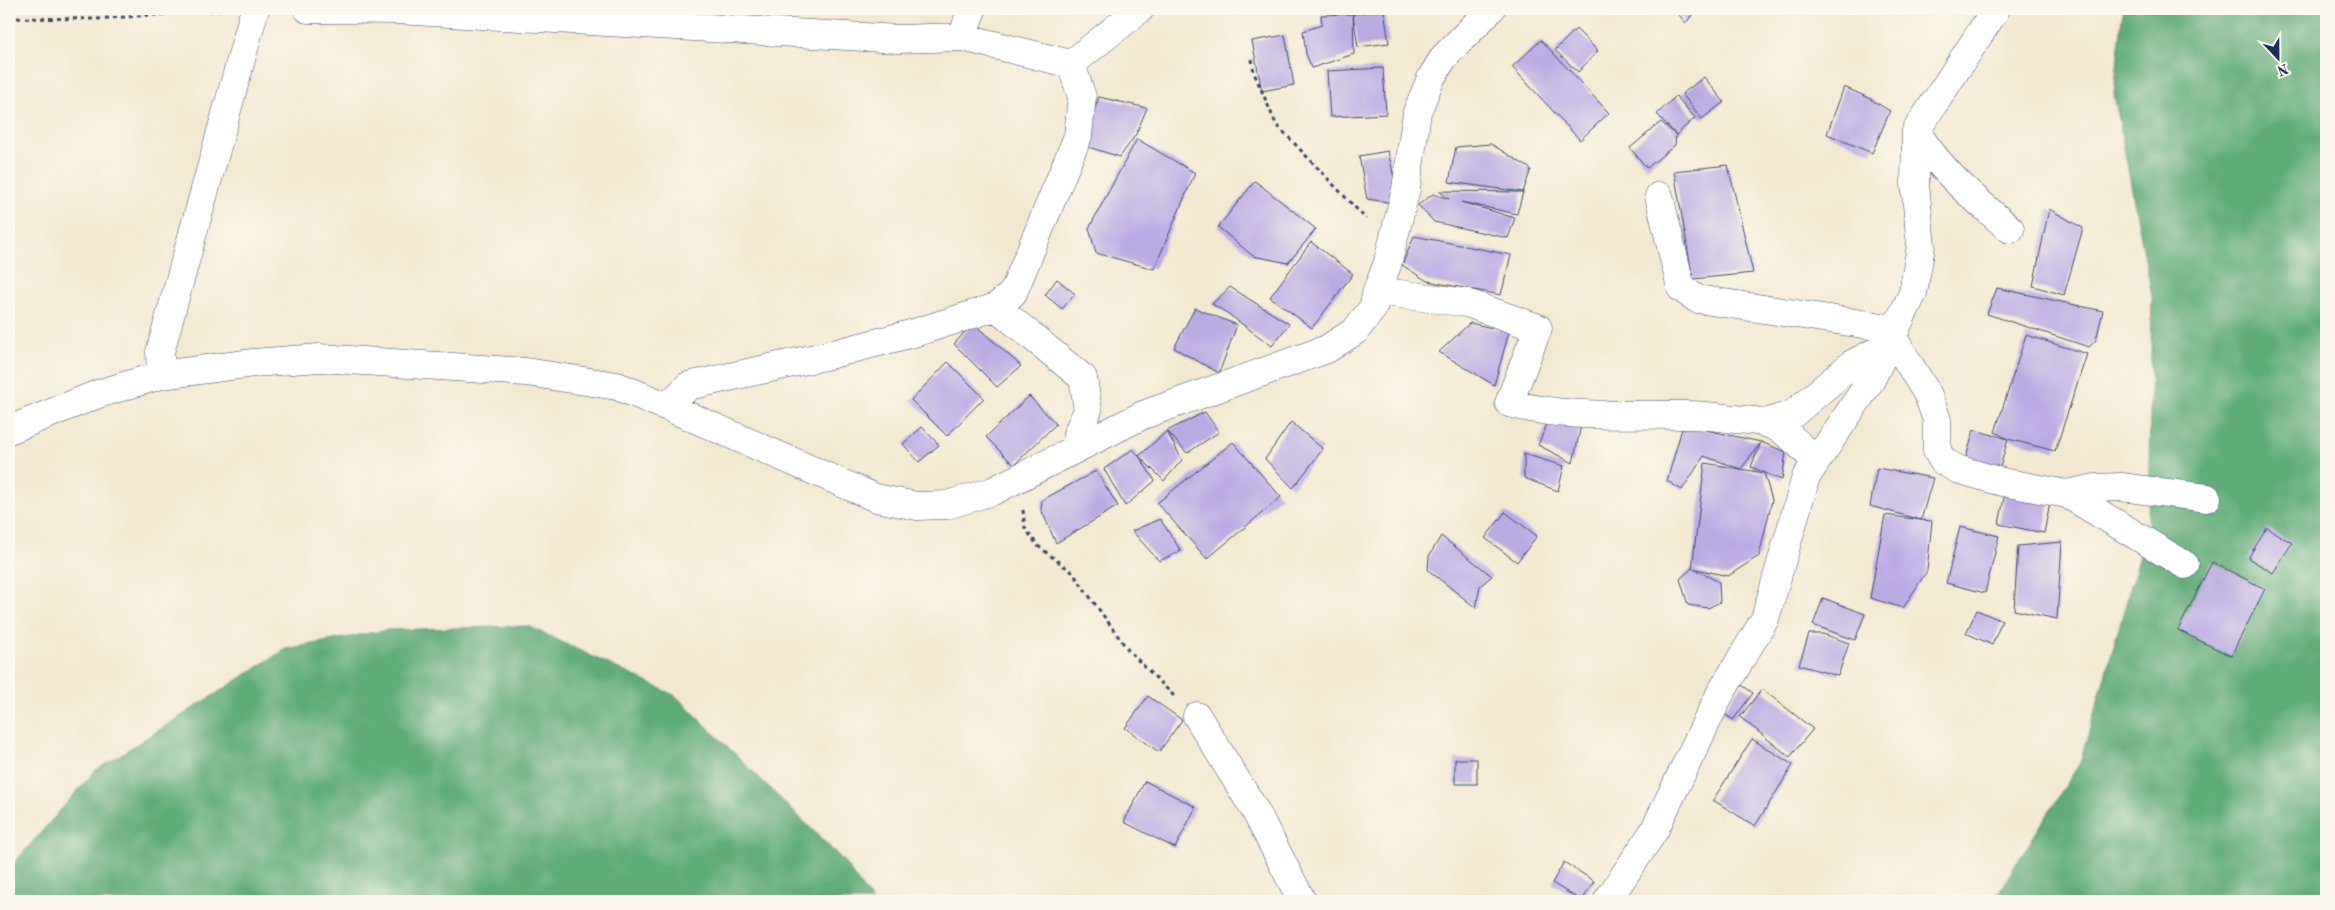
<svg xmlns="http://www.w3.org/2000/svg" width="2335" height="910" font-family="'Old Standard TT',serif">
<style>
.forest{fill:#60ac77;stroke:#3e6e6a}
.building{fill:#bbabe3}
.lines{fill:none;stroke-linecap:round;stroke-linejoin:round}
.street-casing{stroke:#3b4b6f;stroke-width:29}
.path{stroke:#3b4b6f;stroke-width:3;stroke-dasharray:4 4;stroke-linecap:butt}
.street{stroke:#fff;stroke-width:28}
</style>
<rect width="100%" height="100%" fill="#fbf7ec"/>
<filter id="ink" filterUnits="userSpaceOnUse"><feTurbulence type="fractalNoise" baseFrequency=".02" numOctaves="2"/><feDisplacementMap in="SourceGraphic" scale="10" xChannelSelector="R" yChannelSelector="G"/><feConvolveMatrix kernelMatrix="1 2 1 2 8 2 1 2 1" color-interpolation-filters="sRGB"/></filter>
<filter id="wash" filterUnits="userSpaceOnUse"><feTurbulence type="fractalNoise" baseFrequency=".0096" numOctaves="4" result="noise"/><feDisplacementMap in="SourceGraphic" scale="20" xChannelSelector="R" yChannelSelector="G"/><feGaussianBlur stdDeviation="1.12" result="paint"/><feColorMatrix in="noise" values="0 0 0 0 0 0 0 0 0 0 0 0 0 0 0 0 0 1.4 0 .05"/><feComposite in="paint" operator="in"/></filter>
<g filter="url(#wash)">
<rect width="100%" height="100%" fill="#f3e9d0"/>
<path class="forest" d="M2123 9H2326V901H1993L2080 763 2148 527 2152 296 2114 94Z
M528 626 676 696 841 858 872 901H9V869L95 771 286 649 387 630Z"/>
<g id="blocks">
<path class="building" d="M1674 9H1696L1686 23Z
M1384 10 1389 43 1358 47 1353 14Z
M1353 14 1354 54 1312 68 1306 54 1303 31 1322 25 1321 15Z
M1576 29 1598 51 1578 72 1555 50Z
M1285 35 1294 85 1262 91 1252 41Z
M1541 40 1609 113 1580 140 1512 67Z
M1383 68 1386 114 1330 117 1327 71Z
M1704 77 1724 102 1702 119 1682 94Z
M1844 87 1867 97 1890 111 1872 153 1827 134Z
M1676 96 1695 118 1676 135 1675 145 1647 168 1630 148 1661 122 1676 135 1657 114Z
M1099 97 1147 108 1136 134 1120 157 1082 145Z
M1137 139 1195 173 1154 269 1096 253 1089 228Z
M1491 144 1531 169 1523 192 1449 182 1456 147Z
M1388 151 1400 204 1367 199 1359 156Z
M1728 165 1753 273 1693 279 1674 171Z
M1255 181 1316 229 1288 263 1253 256 1218 227Z
M1439 191 1523 192 1517 214 1461 202 1515 218 1508 238 1434 222 1418 205 1433 194 1449 199Z
M2049 209 2083 228 2064 295 2033 286Z
M1414 236 1511 255 1501 295 1427 281 1402 265Z
M1311 242 1353 274 1312 328 1270 297Z
M1057 279 1075 294 1062 309 1045 295Z
M1230 287 1289 324 1272 346 1227 313 1212 304Z
M1997 288 2103 311 2096 340 2089 347 1987 314Z
M1195 308 1237 325 1219 373 1174 348Z
M973 323 1021 366 997 387 954 344Z
M1470 323 1509 332 1494 385 1439 352Z
M2026 335 2087 354 2055 451 2008 439 1999 471 1965 461 1974 430 2008 439 1995 432Z
M948 362 984 398 947 436 911 400Z
M1029 396 1056 424 1014 465 986 437Z
M1205 412 1219 432 1187 453 1167 431Z
M1551 415 1581 425 1573 463 1538 445Z
M1291 422 1323 449 1293 488 1265 459Z
M1683 425 1761 442 1741 469 1704 456 1682 490 1667 481Z
M922 427 939 445 919 462 903 444Z
M1167 431 1182 460 1164 481 1139 456 1155 481 1125 506 1104 469 1133 449 1139 456Z
M1233 442 1281 497 1207 559 1157 503Z
M1761 442 1786 452 1782 480 1751 467Z
M1524 454 1564 466 1558 491 1524 478Z
M1705 463 1764 473 1772 500 1759 556 1728 576 1692 568Z
M1877 468 1933 478 1921 520 1932 521 1927 571 1903 608 1870 598 1885 515 1921 520 1870 506Z
M1096 471 1118 506 1056 543 1041 509 1042 500Z
M2005 493 2050 502 2044 533 1999 524Z
M1505 512 1537 536 1517 562 1485 538Z
M1160 519 1181 551 1159 561 1132 531Z
M1960 527 1999 536 1985 593 1946 583Z
M2267 528 2292 543 2273 573 2248 558Z
M1441 536 1492 576 1480 586 1476 608 1428 570 1429 556Z
M2062 542 2057 619 2014 610 2018 546Z
M2212 562 2265 589 2231 656 2178 630Z
M1692 568 1719 582 1720 602 1708 608 1688 605 1680 579Z
M1823 598 1865 614 1855 640 1813 625Z
M1977 610 2002 621 1992 645 1966 633Z
M1809 634H1823L1849 643 1838 676 1799 665Z
M1742 685 1753 693 1733 720 1722 712Z
M1762 689 1813 729 1790 757 1740 717Z
M1148 696 1182 720 1159 752 1125 728Z
M1752 739 1793 765 1755 826 1713 800Z
M1455 759H1477V784H1455Z
M1145 781 1196 807 1175 848 1124 822Z
M1564 862 1594 881 1582 901 1552 883Z"/>
</g>
</g>
<g filter="url(#ink)">
<use href="#blocks" fill-opacity="0" stroke="#3b4b6f" stroke-width="1"/>
<g class="lines">
<defs>
<path id="street" d="M308 9 397 10 898 39 962 37 1071 64
M962 37 972 9
M1071 64 1140 9
M1916 131C1942 173 1973 197 2010 229
M1659 196 1681 288 1697 299 1896 329
M1377 291 1467 303 1538 328 1509 403C1582 424 1660 408 1734 419 1744 420 1755 420 1765 423 1785 428 1802 447 1816 462
M996 307 1083 378 1088 410 1077 434 1084 445
M1892 336 1928 395 1937 420V451L1943 461 1957 469 2002 482 2067 494 2185 565
M161 375 160 352 255 9
M668 407 688 386 829 355 914 333 996 307 1013 293 1078 136 1082 97 1071 64
M1766 423 1793 414 1852 364 1887 346
M9 430 98 394 161 375 253 363 319 358 526 372 617 386 668 407 876 498 917 506 947 505 993 491 1143 415 1327 349 1355 331 1373 308 1377 291 1387 265 1406 189 1417 112 1431 78 1444 57 1491 9
M2067 494 2095 488 2121 487 2207 498
M1197 716 1256 812 1302 901
M1607 901 1654 831 1720 694 1765 619 1806 477 1871 380 1913 293 1921 246 1915 184 1916 131 1996 9"/>
</defs>
<use href="#street" class="street-casing"/>
<path class="path" d="M9 18 96 19 223 10
M1252 59 1254 73 1276 124 1366 219
M1023 510 1025 528 1038 546 1072 572 1128 650 1174 696"/>
<use href="#street" class="street"/>
</g>
</g>
<rect width="2335" height="910" fill="none" stroke="#fbf7ec" stroke-width="30"/>
<g transform="translate(2278 58) rotate(158)" stroke="#fbf7ec" stroke-width="4" paint-order="stroke">
<path d="M0-4L9 19L0 12L-9 19Z" fill="#1b2f5e"/>
<text y="-8" font-size="14" font-weight="bold" text-anchor="middle" fill="#1b2f5e">N</text>
</g>
</svg>
